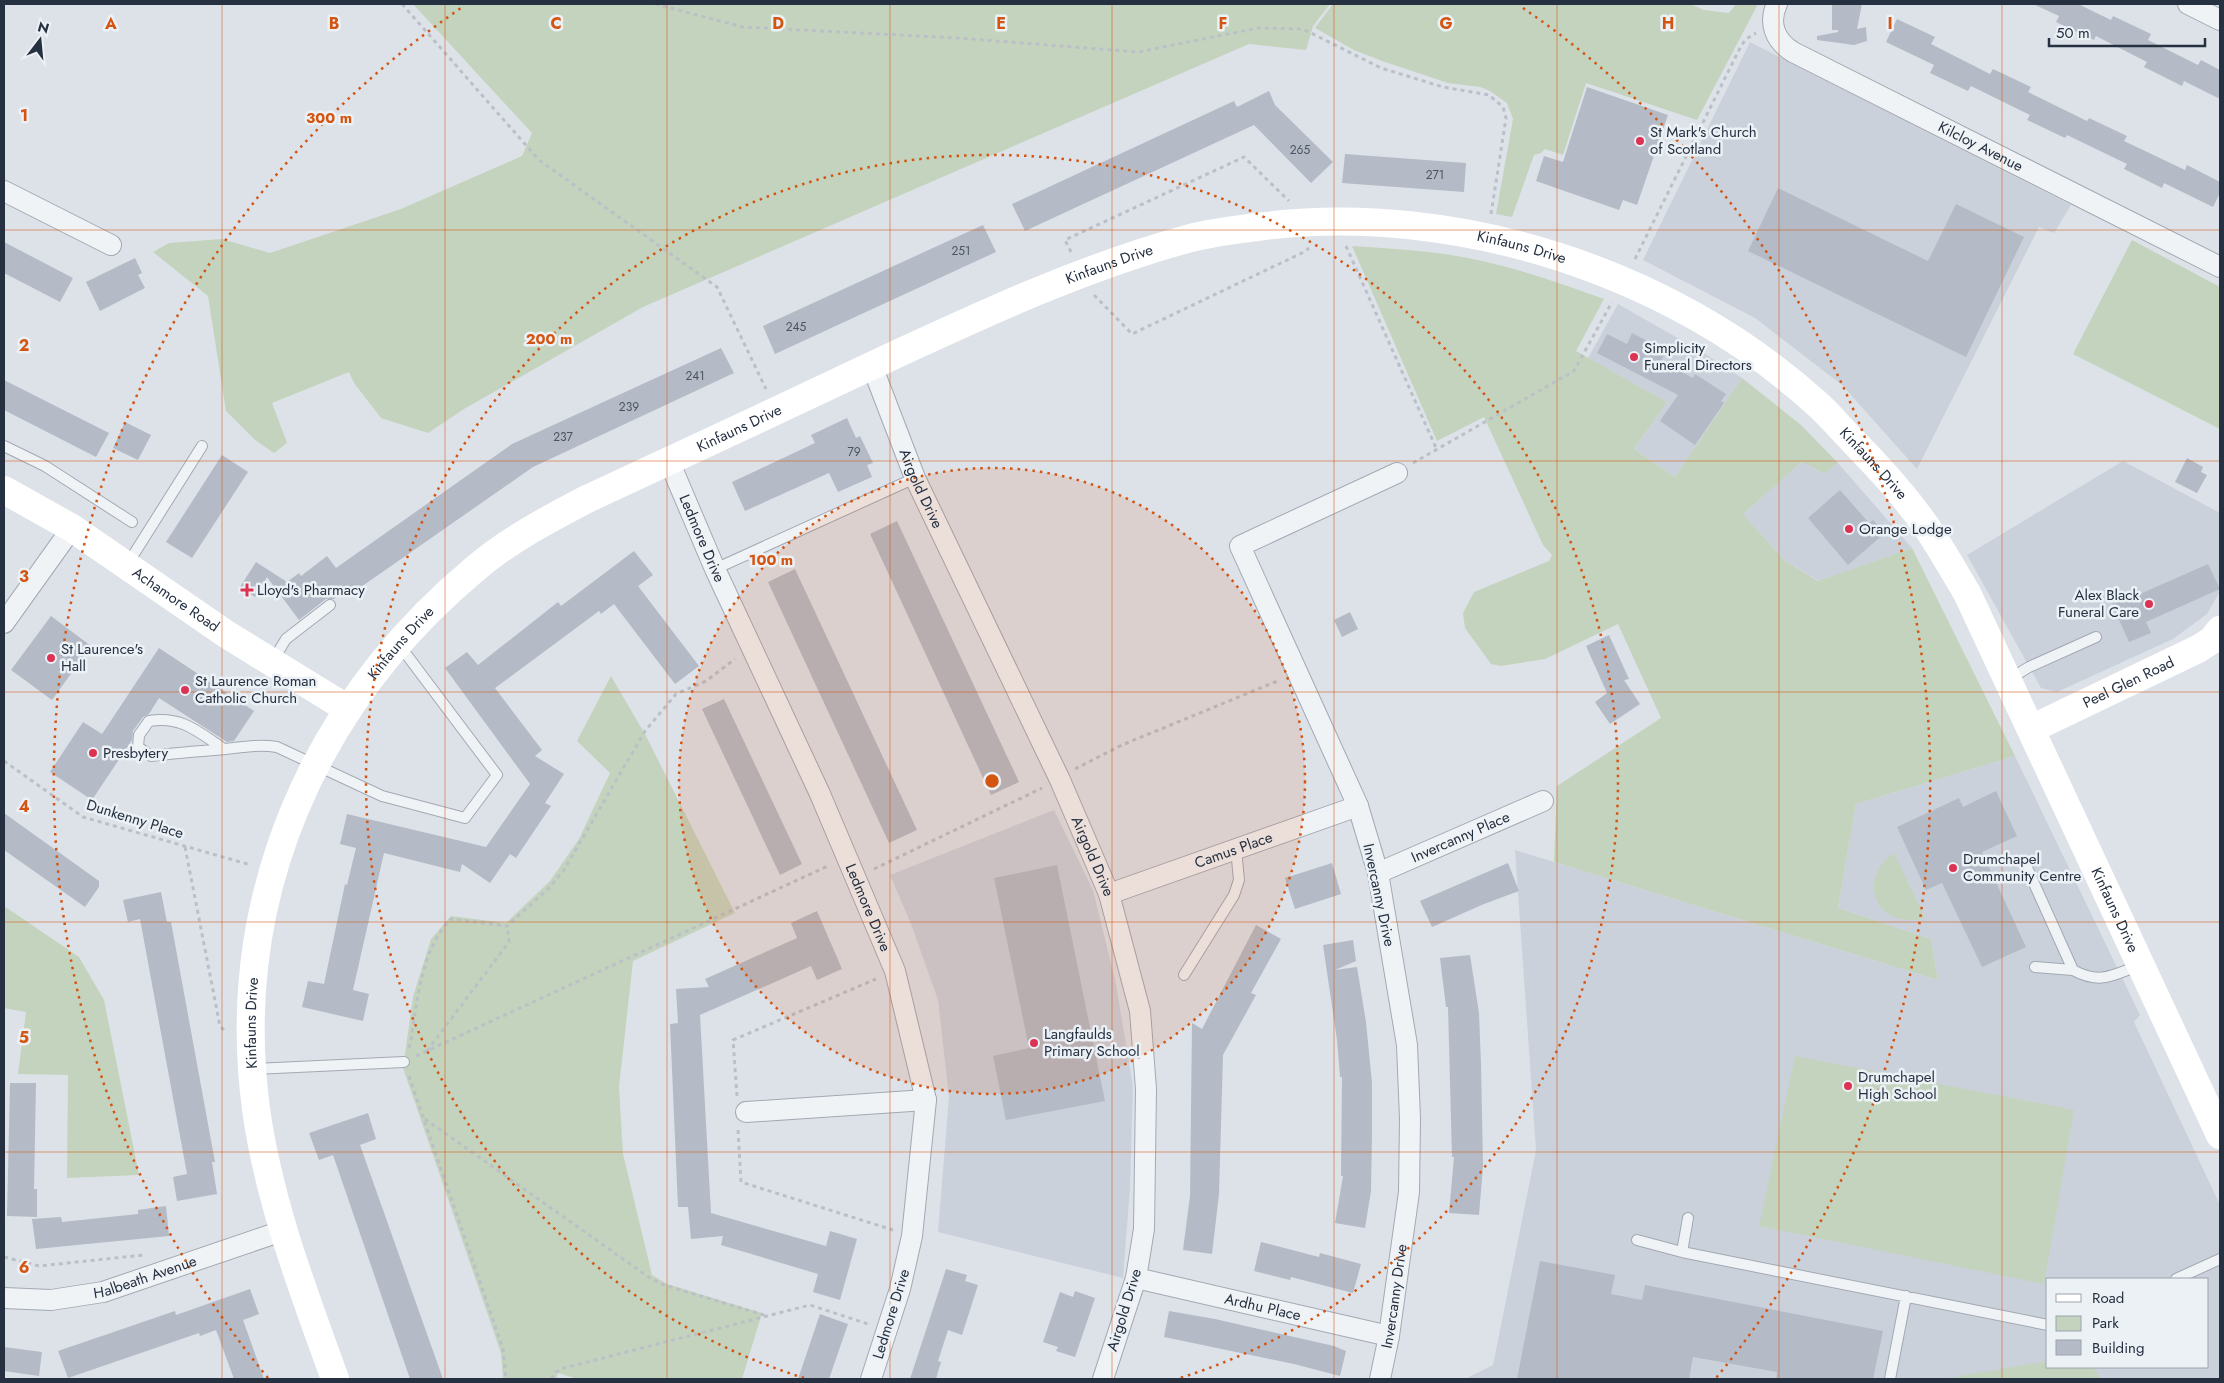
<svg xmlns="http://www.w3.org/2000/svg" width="2224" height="1383" font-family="Jost,sans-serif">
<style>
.built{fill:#cbd1db;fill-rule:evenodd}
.green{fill:#c4d3bd}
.building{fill:#b4bbc6}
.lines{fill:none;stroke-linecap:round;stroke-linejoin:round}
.lane-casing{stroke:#a2a9b3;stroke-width:12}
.street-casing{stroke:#a2a9b3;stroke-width:22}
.path{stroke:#bbc0c7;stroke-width:3;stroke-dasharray:4 4;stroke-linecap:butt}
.lane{stroke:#f0f3f6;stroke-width:10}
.street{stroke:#f0f3f6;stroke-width:20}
.secondary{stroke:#fff;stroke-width:28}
.grid{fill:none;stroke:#d45511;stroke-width:1;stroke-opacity:0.55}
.ring{fill:none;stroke:#d45511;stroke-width:2.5;stroke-dasharray:2.5 5}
.poi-dot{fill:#dc3354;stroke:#ecf1f6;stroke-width:2}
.labels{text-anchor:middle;stroke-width:5;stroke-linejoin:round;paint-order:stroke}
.number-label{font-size:12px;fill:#495362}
.poi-label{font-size:15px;fill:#253041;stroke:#ecf1f6;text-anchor:start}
.street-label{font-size:15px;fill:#253041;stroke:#ecf1f6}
.grid-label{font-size:16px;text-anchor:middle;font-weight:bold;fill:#d45511;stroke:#ecf1f6;stroke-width:5;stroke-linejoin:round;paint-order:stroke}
.centre{fill:#d45511;stroke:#ecf1f6;stroke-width:2.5}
.ring-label{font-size:15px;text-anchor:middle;font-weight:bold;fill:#d45511;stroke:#ecf1f6;stroke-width:5;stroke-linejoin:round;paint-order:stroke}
</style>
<rect width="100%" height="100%" fill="#dde2e9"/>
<path class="built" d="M1750 42 2071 205 2054 233 2039 227 1917 469 1842 385 1755 318 1643 260Z
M1618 304 1704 353 1742 378 1675 477 1634 449 1667 402 1588 358Z
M2123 461 2220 513V591L2207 614 2173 639 2057 692 2041 688 1967 555Z
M1802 462 1823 474 1838 463 1912 548 1819 581 1784 560 1743 514Z
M2015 756 2140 1015 2134 1022 2220 1205V1379H1465L1493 1365 1536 1150 1515 850 1938 980 1931 939 1838 908 1856 804ZM2048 1279H2208V1367H2048Z
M1054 810 1093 890 1116 984 1133 1086 1130 1188 1123 1278 938 1232 949 1097 938 1000 911 924 890 875Z"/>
<path class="green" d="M413 4H1330L1313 26 1306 50 1249 44 643 307 464 409 428 433 381 418 354 383 349 372 272 403 287 443 274 453 255 440 226 411 208 296 153 252 169 243 222 239 270 253 401 209 522 156 532 133Z
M1333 4H1690L1704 10 1729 13 1736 4H1758L1697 120 1586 83 1563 155 1545 149 1541 153 1534 155 1512 217 1496 214 1513 119 1507 103 1490 91 1480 87 1448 83 1382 61 1354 50 1315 28Z
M2132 240 2220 287V429L2073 354Z
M1352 246C1383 248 1414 250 1445 254 1499 262 1553 280 1604 299L1576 351 1667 402 1634 449 1675 477 1742 378 1801 425 1838 463 1824 474 1802 462 1743 514 1784 560 1818 581 1912 548 2015 756 1856 804 1838 908 1931 939 1938 980 1554 862 1557 786 1661 718 1618 624 1545 659 1501 666 1491 664 1465 628 1463 613 1474 592 1549 561 1552 555 1543 545 1484 417 1437 441Z
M611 676 646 736 735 913 633 961 619 1087 623 1154 652 1275 667 1284 762 1313 742 1379H577L558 1373 556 1379H503L501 1353 403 1068 413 997 431 939 451 916 506 923 550 881 579 839 610 773 577 741Z
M1894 853 1925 918C1878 931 1854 880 1894 853Z
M4 906 79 957 104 1000 139 1175 67 1178 68 1075 18 1074 26 1012 4 1008Z
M1795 1056 2074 1110 2044 1284 1759 1226Z
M2048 1361V1367H2094L2100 1379H1948V1378Z"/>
<path class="building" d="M1832 4H1862L1857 29 1866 27 1867 41 1854 45 1817 40V36L1838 32V30H1832Z
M2033 4H2078L2111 20 2113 16 2151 34 2148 40 2198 65 2201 60 2220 70V99L2184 81 2182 86 2144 67 2147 62 2096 36 2094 40 2056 22 2059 16Z
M1897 19 1935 37 1931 44 1990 74 1993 69 2031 87 2028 92 2087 121 2089 118 2127 136 2124 141 2185 170 2187 165 2220 182V193L2213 207 2164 183 2162 188 2124 169 2127 164 2067 135 2065 138 2027 120 2030 115 1971 86 1968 91 1930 73 1934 65 1886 42Z
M1587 87 1668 115 1637 205 1623 200 1619 210 1536 181 1544 156 1563 162Z
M1269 91 1275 105 1333 162 1311 183 1254 125 1025 231 1012 204 1234 101 1237 107Z
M1345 154 1466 163 1464 192 1342 183Z
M1778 188 1928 261 1956 204 2024 237 1966 357 1748 251Z
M983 225 996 252 775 354 763 326Z
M4 242 73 278 60 302 4 273Z
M135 258 142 273 138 275 145 288 100 311 86 282Z
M1632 333 1666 351 1661 361 1693 378 1695 374 1726 394 1721 401 1724 403 1695 445 1660 421 1678 395 1597 353 1607 334 1627 344Z
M721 348 734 373 533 467 348 596 344 591 334 599H326L299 620 267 577 255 597 240 587 256 562 287 582 299 573 301 576 327 556 336 568 512 444Z
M4 380 109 433 96 457 4 410Z
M847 418 856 438 860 436 873 463 867 465 872 477 838 492 829 473 745 511 732 482 815 443 811 435Z
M125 422 151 435 138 460 113 448Z
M222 455 248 472 192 558 166 542Z
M2187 458 2203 467 2201 472 2207 475 2197 493 2175 482Z
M1840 490 1869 523 1873 520 1885 533 1848 565 1808 518Z
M897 521 1019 782 991 795 870 534Z
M634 551 653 575 638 586 699 666 675 684 614 604 601 614 599 611 495 688 542 750 535 756 564 774 545 803 551 806 516 858 510 854 490 883 462 864 460 872 384 853 353 990 369 994 363 1021 302 1007 308 981 324 984 345 884 347 885 356 848 340 844 347 814 486 847 530 784 445 668 467 652 478 665 558 602 561 606Z
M2208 564 2220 589 2146 622 2151 633 2129 642 2112 604 2122 600 2120 596 2138 589 2140 594Z
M795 569 917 830 889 843 768 582Z
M1350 612 1358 629 1342 637 1334 620Z
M51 616 91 646 52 700 11 670Z
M1609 635 1629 679 1624 680 1640 704 1610 724 1595 702 1607 693 1586 646Z
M159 648 254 711 234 741 227 742 159 698 149 714 143 717 133 731 132 740 92 800 50 772 83 722 102 734Z
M724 699 802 864 780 875 702 709Z
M1996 791 2017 836 1982 852 2026 947 1982 967 1942 883 1926 890 1897 827 1959 798 1963 807Z
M4 813 99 881V887L85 907 4 850Z
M1332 863 1341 894 1295 909 1285 878Z
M1508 863 1519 891 1484 904 1432 927 1420 901Z
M1057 865 1105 1101 1006 1120 993 1056 1029 1048 994 878Z
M161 892 167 922H171L215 1162H212L217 1194 177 1201 173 1177 187 1174 140 919 128 922 123 900Z
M817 911 842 969 817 980 811 966 700 1015 711 1213 826 1246 830 1231 857 1239 840 1300 813 1292 818 1274 721 1245 723 1236 691 1239 688 1207H678L670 1024 678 1023 676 989 709 987 705 979 797 938 791 923Z
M1256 925 1281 939 1251 993 1256 995 1223 1055 1219 1194 1212 1254 1183 1250 1190 1196 1192 1023 1202 1029Z
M1353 940 1356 961 1335 970 1357 967 1366 1022 1372 1083V1133L1371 1191 1365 1228 1335 1223 1343 1176H1341L1342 1077H1340L1337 1040 1323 945Z
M1470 955 1479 1013 1481 1064 1483 1166 1479 1215 1449 1213 1454 1157H1452L1448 1007H1446L1440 958Z
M10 1083H36L34 1189H37V1217L7 1216Z
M368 1113 376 1139 360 1145 443 1379H410L333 1155 319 1160 309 1133Z
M166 1206 169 1236 36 1249 32 1219 61 1217 62 1222 138 1214V1210Z
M1261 1242 1319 1257 1320 1253 1361 1264 1353 1293 1291 1277 1290 1280 1254 1271Z
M1540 1261 1615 1275 1611 1294 1642 1300 1645 1285 1883 1331 1873 1379H1776L1777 1372 1693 1357 1689 1379H1517Z
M946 1269 967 1275 965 1281 978 1285 962 1335 948 1330 938 1361 941 1362 936 1379H910Z
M250 1289 259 1314 243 1320 264 1379H234L216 1330 200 1336 199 1333 68 1378 58 1351 175 1311 176 1315Z
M1075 1291 1095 1298 1075 1357 1056 1351 1058 1347 1043 1342 1060 1292 1073 1297Z
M1169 1311 1215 1319 1334 1346 1346 1351 1340 1376 1294 1364 1164 1337Z
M820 1314 848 1324 829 1379H798Z
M4 1347 42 1352 39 1376 4 1371Z"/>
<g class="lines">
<defs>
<path id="lane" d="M4 446 45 466 132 522
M127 565 202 446
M715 569 915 478
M272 662 286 639 330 605
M2008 680 2029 667 2096 637
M224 749C197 731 182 716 149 721L139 735 138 747 151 756C176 753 201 751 226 749 243 747 259 744 277 747L382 796 465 818 497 775 400 646
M2024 861 2073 970C2100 985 2113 975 2140 965
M2035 967 2073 970
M1184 975 1234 895 1239 880 1236 849
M254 1069 404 1062
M1637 1240 1682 1252 2048 1325
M1682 1252 1688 1218
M2176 1279 2220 1259
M1890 1379 1906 1296"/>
<g id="street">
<path id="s1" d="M1777 4C1768 23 1775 41 1793 52L2220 267"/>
<path d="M2188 4 2220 20"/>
<path d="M4 191 111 245"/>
<path id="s2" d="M872 366 915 478 1060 780 1109 894 1140 1011 1146 1089 1144 1229 1136 1278 1103 1379"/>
<path id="s3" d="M669 461 715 569 820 794 895 971 926 1100 912 1236 900 1289 871 1379"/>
<path d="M4 623 72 528"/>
<path id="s4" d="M1378 873 1543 801"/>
<path id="s5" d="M1109 894 1358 806"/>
<path d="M746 1112 926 1100"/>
<path id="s6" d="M1136 1278 1389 1336"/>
<path id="s7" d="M4 1298 51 1300 103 1292 282 1231"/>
<path id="s8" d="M1380 1379 1389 1336 1409 1192 1410 1119 1407 1045 1378 873 1358 806 1240 546 1397 473"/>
</g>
</defs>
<use href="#lane" class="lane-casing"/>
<use href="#street" class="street-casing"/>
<path class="path" d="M402 4 539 160 717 287 766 389
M655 4 743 27 958 38 1138 52 1258 28 1303 29 1381 68 1443 87 1489 95 1503 107 1506 118 1491 214
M1346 246 1437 450
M1071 252 1065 240 1244 157 1289 201
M1635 259 1741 46 1746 39 1756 33
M1094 295 1132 334 1304 252 1309 248
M1413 463 1574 371 1612 302
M4 761 83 817 251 865
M1075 769 1122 745 1280 680
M185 847 220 1026 226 1032
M874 869 1042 788
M409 1048C413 1035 413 1020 416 1007 421 976 429 941 451 919L507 926 548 889 564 870 645 731 676 694 706 681 735 659
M427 1051 509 942 507 926
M416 1056 830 865
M409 1076 503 1349 506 1379
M737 1096 733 1040 876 979
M425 1119 650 1278 664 1285 767 1316
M738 1130 741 1182 893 1230
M4 1257 39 1266 144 1255
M551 1379 556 1372 564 1368 810 1305 868 1324"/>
<use href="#lane" class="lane"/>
<use href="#street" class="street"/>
<g class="secondary">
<path id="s9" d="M4 490 72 528 226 634 348 709"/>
<path id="s10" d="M2031 729 2198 649 2212 640 2220 630"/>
<path id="s11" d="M335 1379C303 1290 269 1203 256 1109 228 897 314 703 476 568 509 540 547 520 585 500 685 454 786 406 886 359 985 313 1082 268 1187 239 1213 232 1239 229 1265 226 1458 203 1671 272 1815 402 1829 414 1841 429 1854 442 1881 470 1908 499 1930 532 1943 552 1955 573 1967 593L2220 1135"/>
</g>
</g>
<path class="grid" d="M222 4V1379M445 4V1379M667 4V1379M890 4V1379M1112 4V1379M1334 4V1379M1557 4V1379M1779 4V1379M2002 4V1379M4 230H2220M4 461H2220M4 692H2220M4 922H2220M4 1152H2220"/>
<circle cx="992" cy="781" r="313" fill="#d45511" fill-opacity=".12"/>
<g class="ring">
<circle cx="992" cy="781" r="313"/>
<path d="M804 1378A626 626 0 1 1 1180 1378"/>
<path d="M268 1378A938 938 0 0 1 461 8M1523 8A938 938 0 0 1 1716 1378"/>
</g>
<g class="poi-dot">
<circle cx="1640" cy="141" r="5"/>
<circle cx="1634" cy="357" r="5"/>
<circle cx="1849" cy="529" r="5"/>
<path d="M244.5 582.5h5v5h5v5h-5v5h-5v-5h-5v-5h5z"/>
<circle cx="2149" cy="604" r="5"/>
<circle cx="51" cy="658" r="5"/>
<circle cx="185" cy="690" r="5"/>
<circle cx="93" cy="753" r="5"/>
<circle cx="1953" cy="868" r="5"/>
<circle cx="1034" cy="1043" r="5"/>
<circle cx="1848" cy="1086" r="5"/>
</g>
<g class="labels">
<g class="number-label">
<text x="1300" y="154">265</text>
<text x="1435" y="179">271</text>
<text x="961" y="255">251</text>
<text x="796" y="331">245</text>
<text x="695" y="380">241</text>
<text x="629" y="411">239</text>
<text x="563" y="441">237</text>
<text x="854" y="456">79</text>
</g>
<g class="poi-label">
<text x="1650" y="137">St Mark's Church<tspan x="1650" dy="17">of Scotland</tspan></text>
<text x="1644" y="353">Simplicity<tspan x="1644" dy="17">Funeral Directors</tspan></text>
<text x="1859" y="534">Orange Lodge</text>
<text x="257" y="595">Lloyd's Pharmacy</text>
<text x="2139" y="600" text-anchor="end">Alex Black<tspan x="2139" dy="17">Funeral Care</tspan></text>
<text x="61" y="654">St Laurence's<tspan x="61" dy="17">Hall</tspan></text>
<text x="195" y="686">St Laurence Roman<tspan x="195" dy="17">Catholic Church</tspan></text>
<text x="103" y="758">Presbytery</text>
<text x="1963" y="864">Drumchapel<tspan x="1963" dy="17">Community Centre</tspan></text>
<text x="1044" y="1039">Langfaulds<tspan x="1044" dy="17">Primary School</tspan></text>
<text x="1858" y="1082">Drumchapel<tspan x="1858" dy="17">High School</tspan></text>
</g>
<g class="street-label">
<text dy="5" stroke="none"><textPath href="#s1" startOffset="266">Kilcloy Avenue</textPath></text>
<text dy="5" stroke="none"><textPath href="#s11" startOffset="2016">Kinfauns Drive</textPath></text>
<text dy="5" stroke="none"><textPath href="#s11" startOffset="1596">Kinfauns Drive</textPath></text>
<text dy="5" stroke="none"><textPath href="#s11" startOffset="1191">Kinfauns Drive</textPath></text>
<text dy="5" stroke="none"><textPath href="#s11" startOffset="2436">Kinfauns Drive</textPath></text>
<text dy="5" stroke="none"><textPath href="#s2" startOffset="132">Airgold Drive</textPath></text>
<text dy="5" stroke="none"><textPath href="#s3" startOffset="84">Ledmore Drive</textPath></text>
<text dy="5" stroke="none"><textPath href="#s9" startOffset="204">Achamore Road</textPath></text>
<text dy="5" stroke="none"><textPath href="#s11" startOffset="786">Kinfauns Drive</textPath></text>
<text dy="5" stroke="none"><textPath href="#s10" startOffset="108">Peel Glen Road</textPath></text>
<text transform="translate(135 819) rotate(17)" y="5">Dunkenny Place</text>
<text dy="5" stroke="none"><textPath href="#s4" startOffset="90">Invercanny Place</textPath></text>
<text dy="5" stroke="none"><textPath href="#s5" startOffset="132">Camus Place</textPath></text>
<text dy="5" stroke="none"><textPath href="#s2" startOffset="538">Airgold Drive</textPath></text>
<text transform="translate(1379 895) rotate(78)" y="5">Invercanny Drive</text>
<text dy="5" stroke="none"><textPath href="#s3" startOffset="489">Ledmore Drive</textPath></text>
<text dy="5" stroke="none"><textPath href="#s11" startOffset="2946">Kinfauns Drive</textPath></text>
<text dy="5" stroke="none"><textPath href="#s11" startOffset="368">Kinfauns Drive</textPath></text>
<text dy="5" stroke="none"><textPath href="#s7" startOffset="144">Halbeath Avenue</textPath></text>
<text dy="5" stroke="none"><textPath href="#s8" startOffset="84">Invercanny Drive</textPath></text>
<text dy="5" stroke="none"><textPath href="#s6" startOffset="130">Ardhu Place</textPath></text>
<text transform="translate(1124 1310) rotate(-73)" y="5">Airgold Drive</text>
<text transform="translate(891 1314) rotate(-73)" y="5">Ledmore Drive</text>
</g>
</g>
<g class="grid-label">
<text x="111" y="29">A</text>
<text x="334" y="29">B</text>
<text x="556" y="29">C</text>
<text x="778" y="29">D</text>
<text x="1001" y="29">E</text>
<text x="1223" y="29">F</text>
<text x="1446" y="29">G</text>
<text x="1668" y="29">H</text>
<text x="1890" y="29">I</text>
<text x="24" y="121">1</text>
<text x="24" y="351">2</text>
<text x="24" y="582">3</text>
<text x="24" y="812">4</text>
<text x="24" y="1043">5</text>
<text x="24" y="1273">6</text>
</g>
<circle cx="992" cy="781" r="8" class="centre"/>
<g class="ring-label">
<text x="329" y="123">300 m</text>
<text x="549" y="344">200 m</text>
<text x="771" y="565">100 m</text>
</g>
<rect width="2224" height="1383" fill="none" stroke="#253041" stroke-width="10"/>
<rect x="2046" y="1278" width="162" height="90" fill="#ecf1f6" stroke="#9ca4ae"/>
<rect x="2056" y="1294" width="25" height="8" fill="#ffffff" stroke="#9ca4ae"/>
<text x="2092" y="1303" font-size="15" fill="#253041">Road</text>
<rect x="2056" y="1316" width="25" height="15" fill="#c4d3bd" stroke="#9ca4ae"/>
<text x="2092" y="1328" font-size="15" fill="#253041">Park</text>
<rect x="2056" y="1340" width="25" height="15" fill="#b4bbc6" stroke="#9ca4ae"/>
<text x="2092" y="1353" font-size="15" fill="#253041">Building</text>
<g transform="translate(40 40) rotate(16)" stroke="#ecf1f6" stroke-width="4" paint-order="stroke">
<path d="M0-4L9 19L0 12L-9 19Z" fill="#253041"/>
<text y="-8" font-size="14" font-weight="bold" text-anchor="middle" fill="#253041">N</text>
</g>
<path d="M2049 38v8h156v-8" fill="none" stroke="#253041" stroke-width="2.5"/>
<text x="2056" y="38" font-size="15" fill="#253041" stroke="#ecf1f6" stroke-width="4" paint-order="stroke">50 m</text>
</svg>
